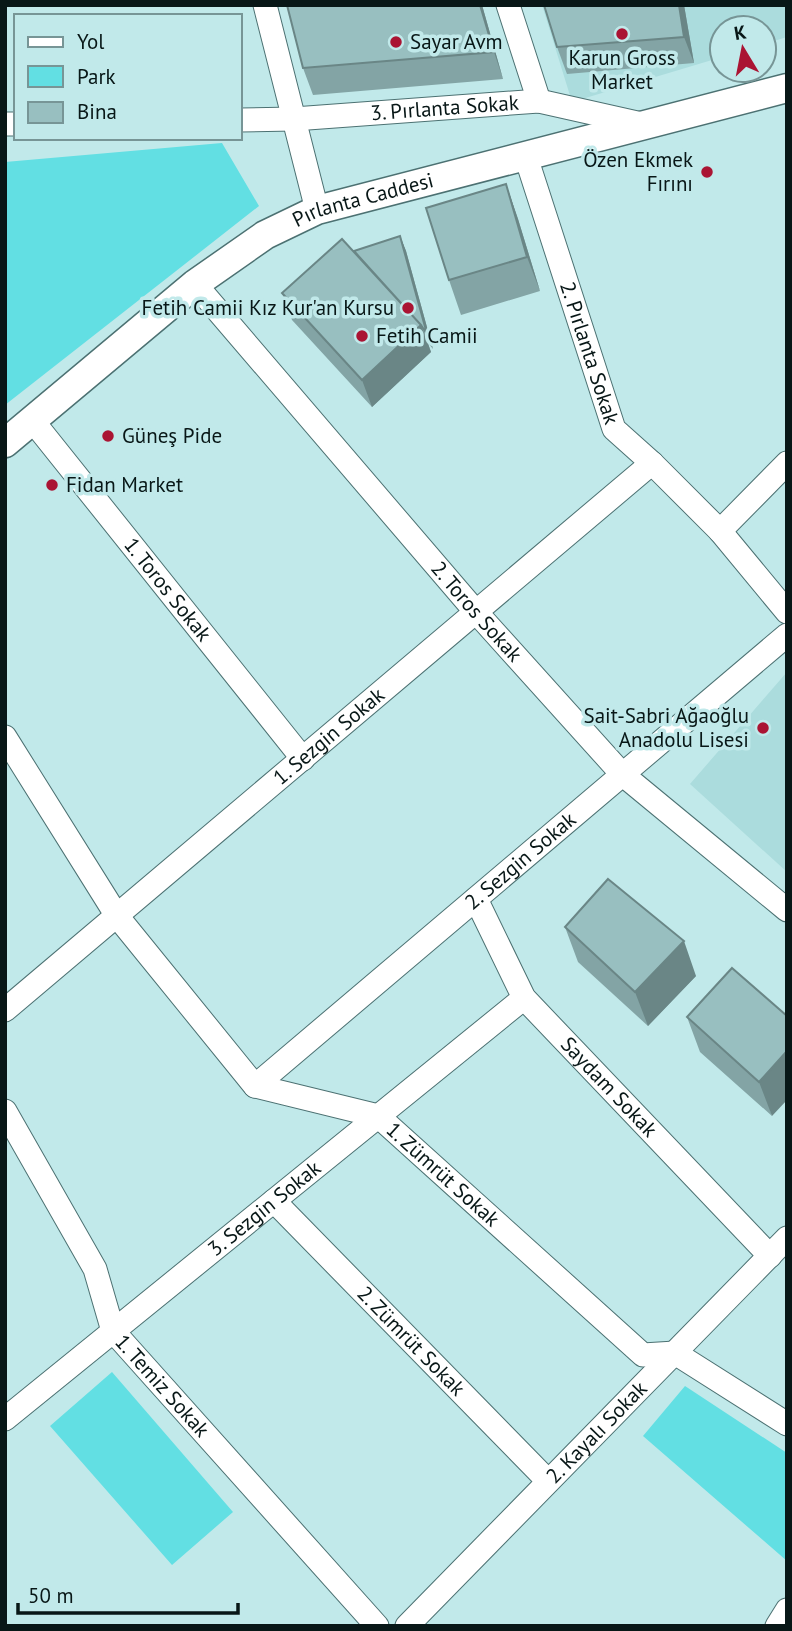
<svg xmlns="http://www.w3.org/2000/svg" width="792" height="1631" font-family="'PT Sans',sans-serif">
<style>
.built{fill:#abdcdd}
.green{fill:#62dfe3}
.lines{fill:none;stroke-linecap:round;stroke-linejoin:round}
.minor-casing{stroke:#4c7172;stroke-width:25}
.tertiary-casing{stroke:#4c7172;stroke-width:31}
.minor{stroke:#fff;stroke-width:23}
.tertiary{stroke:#fff;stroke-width:28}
.wall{fill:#83a4a5}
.shaded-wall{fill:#6a8686}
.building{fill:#98bfc0;stroke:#6a8686;stroke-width:2}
.poi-dot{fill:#aa1433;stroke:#c1e9ea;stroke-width:2.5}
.labels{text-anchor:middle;stroke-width:7;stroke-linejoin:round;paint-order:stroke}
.poi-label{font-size:21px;fill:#081717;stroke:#c1e9ea;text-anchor:start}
.street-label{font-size:21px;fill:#081717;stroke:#c1e9ea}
</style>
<rect width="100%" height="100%" fill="#c1e9ea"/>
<path class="built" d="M542 5H787V37L764 44V28H722V57L572 102Z
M787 672V872L690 784Z"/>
<path class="green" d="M222 143 259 206 5 405V162Z
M112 1372 233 1512 172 1565 50 1426Z
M685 1386 787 1453V1561L643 1436Z"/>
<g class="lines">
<defs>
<g id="minor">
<path d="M265 5 317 210"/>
<path d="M508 5 539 101"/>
<path id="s1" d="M240 120 294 119 539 101 646 125"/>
<path d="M5 124H16"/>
<path id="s2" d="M526 157 614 429 652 463 720 531 787 612"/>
<path id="s3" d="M195 284 476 612 622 774 787 910"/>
<path id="s4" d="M32 420 303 759"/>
<path d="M720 531 787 463"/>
<path id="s5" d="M5 737 117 916 255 1086 378 1116 643 1355 675 1353 787 1424"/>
<path id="s6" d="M476 899 524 998 770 1256"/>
<path id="s7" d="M5 1010 652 463"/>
<path id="s8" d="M255 1086 787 635"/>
<path id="s9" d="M5 1111 95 1269 113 1331 377 1626"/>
<path id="s10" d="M274 1201 548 1481"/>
<path id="s11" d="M5 1419 524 998"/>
<path id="s12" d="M407 1626 787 1238"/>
<path d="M777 1626 787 1610"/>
</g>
<g id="tertiary">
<path id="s13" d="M5 443 195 284 265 235 317 210 787 88"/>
</g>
</defs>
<use href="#minor" class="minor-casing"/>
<use href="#tertiary" class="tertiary-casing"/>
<use href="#minor" class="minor"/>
<use href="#tertiary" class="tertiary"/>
</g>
<path class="wall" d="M482 5 503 79 313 95 303 68Z
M684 5 694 63 567 74 557 47Z
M506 184 518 219 540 291 461 315 449 280Z
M400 236 406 251 433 349 428 343 431 352 372 407 292 320 282 293Z
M565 927 696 976 648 1026 578 962Z
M732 968 772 1116 700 1052 687 1017Z"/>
<path class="shaded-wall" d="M480 5H482L503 79 494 52Z
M679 5H684L694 63 684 37Z
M506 184 518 219 540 291 527 257Z
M400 236 406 251 433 349 427 334Z
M421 325 431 352 372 407 362 380Z
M684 941 696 976 648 1026 635 992Z
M787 1051V1100L772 1116 759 1082Z"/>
<path class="building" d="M287 5H480L494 52 303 68Z
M544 5H679L684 37 557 47Z
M506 184 527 257 449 280 426 208Z
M400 236 427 334 421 325 354 251Z
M342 239 421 325 362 380 282 293Z
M608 879 684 941 635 992 565 927Z
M732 968 787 1016V1051L759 1082 687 1017Z"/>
<g class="poi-dot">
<circle cx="622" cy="34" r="7"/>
<circle cx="396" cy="42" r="7"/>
<circle cx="707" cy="172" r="7"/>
<circle cx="408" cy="308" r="7"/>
<circle cx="362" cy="336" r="7"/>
<circle cx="108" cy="436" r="7"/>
<circle cx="52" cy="485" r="7"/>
<circle cx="763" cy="728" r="7"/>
</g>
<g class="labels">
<g class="poi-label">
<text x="410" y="49">Sayar Avm</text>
<text x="622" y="65" text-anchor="middle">Karun Gross<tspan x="622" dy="24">Market</tspan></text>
<text x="693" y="167" text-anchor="end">Özen Ekmek<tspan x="693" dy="24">Fırını</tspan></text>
<text x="394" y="315" text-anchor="end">Fetih Camii Kız Kur'an Kursu</text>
<text x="376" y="343">Fetih Camii</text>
<text x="122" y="443">Güneş Pide</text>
<text x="66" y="492">Fidan Market</text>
<text x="749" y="723" text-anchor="end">Sait-Sabri Ağaoğlu<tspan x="749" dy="24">Anadolu Lisesi</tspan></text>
</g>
<g class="street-label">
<text dy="7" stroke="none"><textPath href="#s1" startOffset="205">3. Pırlanta Sokak</textPath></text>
<text dy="7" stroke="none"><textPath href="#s13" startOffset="438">Pırlanta Caddesi</textPath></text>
<text dy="7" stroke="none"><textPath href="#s2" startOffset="206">2. Pırlanta Sokak</textPath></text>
<text dy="7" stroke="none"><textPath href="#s4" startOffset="217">1. Toros Sokak</textPath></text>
<text dy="7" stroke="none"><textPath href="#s3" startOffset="432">2. Toros Sokak</textPath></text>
<text dy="7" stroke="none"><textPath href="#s7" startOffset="424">1. Sezgin Sokak</textPath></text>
<text dy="7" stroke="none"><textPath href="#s8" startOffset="348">2. Sezgin Sokak</textPath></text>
<text dy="7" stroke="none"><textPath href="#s6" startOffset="233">Saydam Sokak</textPath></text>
<text dy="7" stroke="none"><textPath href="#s5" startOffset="644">1. Zümrüt Sokak</textPath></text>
<text dy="7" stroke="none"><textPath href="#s11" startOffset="334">3. Sezgin Sokak</textPath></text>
<text dy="7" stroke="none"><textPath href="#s10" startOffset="196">2. Zümrüt Sokak</textPath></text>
<text dy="7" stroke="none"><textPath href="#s9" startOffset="320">1. Temiz Sokak</textPath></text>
<text dy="7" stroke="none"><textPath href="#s12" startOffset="271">2. Kayalı Sokak</textPath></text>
</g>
</g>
<rect width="792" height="1631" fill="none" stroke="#081717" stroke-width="14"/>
<rect x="14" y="14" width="228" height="126" fill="#c1e9ea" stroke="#779596" stroke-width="2"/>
<rect x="28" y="37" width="35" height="10" fill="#ffffff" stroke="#779596" stroke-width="2"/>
<text x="77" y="49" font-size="21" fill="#081717">Yol</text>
<rect x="28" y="66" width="35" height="21" fill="#62dfe3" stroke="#779596" stroke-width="2"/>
<text x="77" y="84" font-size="21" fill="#081717">Park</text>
<rect x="28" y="102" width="35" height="21" fill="#98bfc0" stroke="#779596" stroke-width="2"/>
<text x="77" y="119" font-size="21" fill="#081717">Bina</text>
<g transform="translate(743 49) rotate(350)"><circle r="33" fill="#c1e9ea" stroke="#779596" stroke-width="2"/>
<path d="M0-5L12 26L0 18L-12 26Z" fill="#aa1433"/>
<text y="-10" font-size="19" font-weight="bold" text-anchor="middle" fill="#081717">K</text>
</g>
<path d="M18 1603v10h220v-10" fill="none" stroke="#081717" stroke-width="3.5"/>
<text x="28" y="1603" font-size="21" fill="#081717" stroke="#c1e9ea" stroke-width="5" paint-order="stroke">50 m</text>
</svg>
